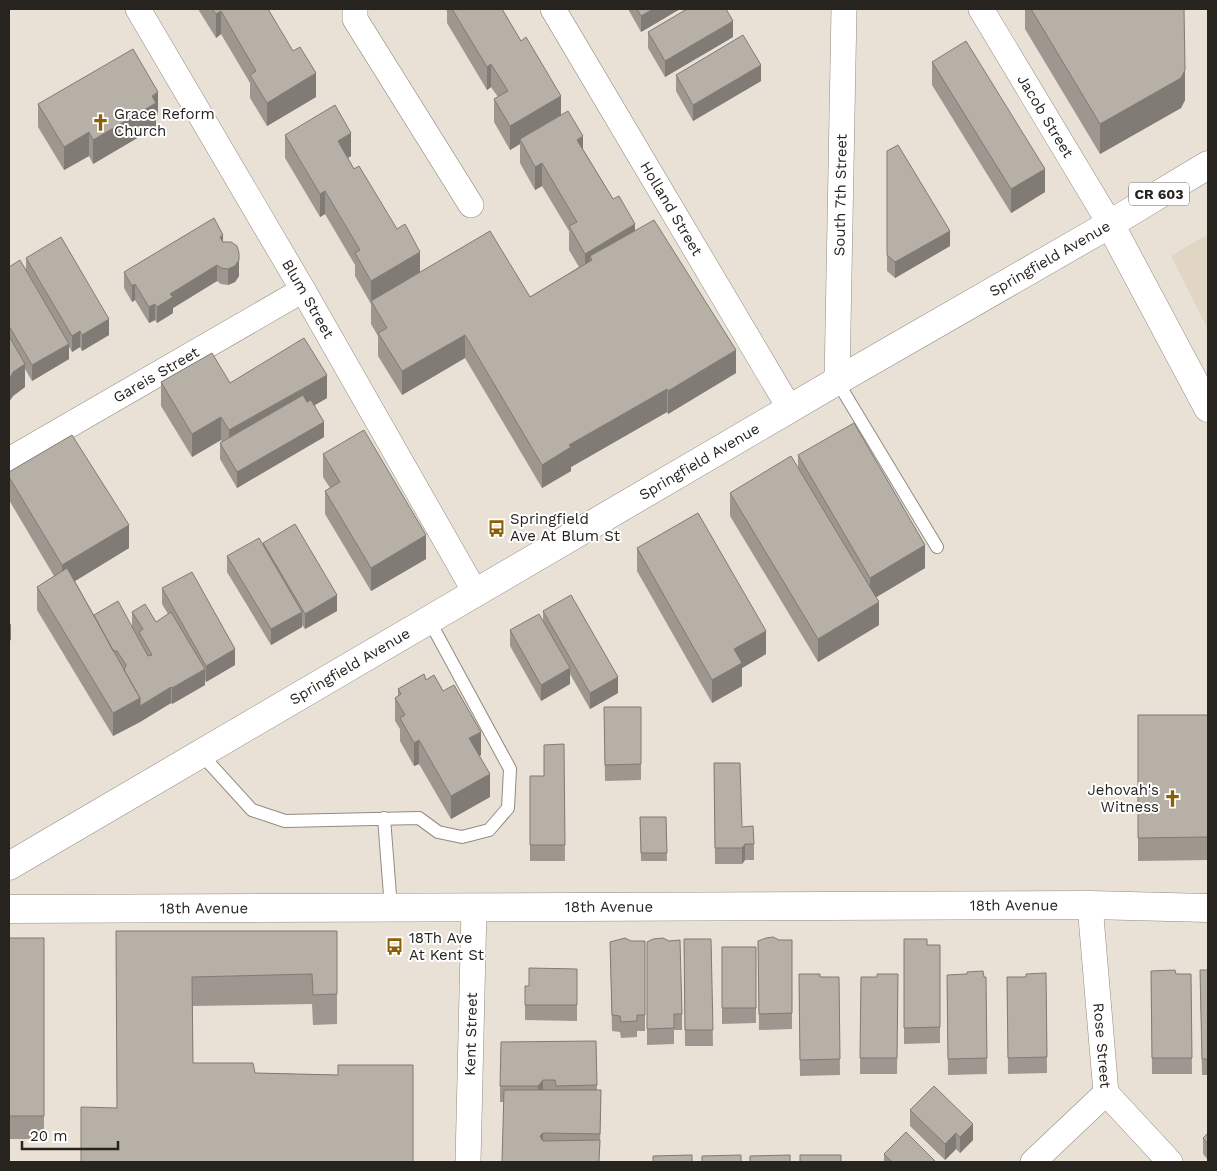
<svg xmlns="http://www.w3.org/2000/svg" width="1217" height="1171" font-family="'Work Sans',sans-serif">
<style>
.built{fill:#e1d6c4}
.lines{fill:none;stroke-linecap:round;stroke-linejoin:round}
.lane-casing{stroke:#928b81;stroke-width:14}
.street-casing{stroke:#928b81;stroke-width:26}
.secondary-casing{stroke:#928b81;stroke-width:29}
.primary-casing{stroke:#928b81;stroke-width:29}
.lane{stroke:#fff;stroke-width:12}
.street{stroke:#fff;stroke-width:25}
.secondary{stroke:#fff;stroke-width:28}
.primary{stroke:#fff;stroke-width:28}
.wall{fill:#9d978f}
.shaded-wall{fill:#807b74}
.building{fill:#b7b0a6;stroke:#807b74}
.labels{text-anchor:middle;stroke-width:4;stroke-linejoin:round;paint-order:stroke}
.shield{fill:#fff;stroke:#686663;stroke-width:1}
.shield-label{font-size:14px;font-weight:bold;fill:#272420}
.poi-label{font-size:15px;fill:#272420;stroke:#fff;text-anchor:start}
.street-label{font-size:15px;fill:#272420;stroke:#fff}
</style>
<rect width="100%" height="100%" fill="#e9e1d6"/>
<path class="built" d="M1208 234V330L1171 256Z"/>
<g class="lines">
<defs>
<path id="lane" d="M837 381 937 547
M201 754 252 810 285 821 419 818 438 832 462 837 489 830 508 808 510 769 429 620
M384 818 391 908"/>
<g id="street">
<path id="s1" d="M138 9 303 290 475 592"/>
<path d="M355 9V19L471 205"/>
<path id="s2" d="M553 9 790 409"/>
<path id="s3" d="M981 9 1110 224"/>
<path id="s4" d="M837 381 844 9"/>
<path id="s5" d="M9 460 303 290"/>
<path id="s6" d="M1090 905 1106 1093 1170 1162"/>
<path id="s7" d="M468 1162 474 908"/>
<path d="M1033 1162 1106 1093"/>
</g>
<g id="secondary">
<path d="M1110 224 1208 408"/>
<path id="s8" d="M9 909 1090 905 1208 908"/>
</g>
<g id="primary">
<path id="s9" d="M9 866 837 381 1110 224 1208 165"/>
</g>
</defs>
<use href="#lane" class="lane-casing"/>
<use href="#street" class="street-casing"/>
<use href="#secondary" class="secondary-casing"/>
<use href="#primary" class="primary-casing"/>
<use href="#lane" class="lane"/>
<use href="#street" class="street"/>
<use href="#secondary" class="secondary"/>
<use href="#primary" class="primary"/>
</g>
<path class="wall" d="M198 9H268L316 97 267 126 250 98V83L221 34 216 38Z
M445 9H502L561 115 583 149 613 199 736 373 668 414 667 412 571 467V471L542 488 465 358 402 395 378 356V336L371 324V304L355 276V265L325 214 320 217 285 158V135L351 156 348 158 354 169 420 272 530 297 579 267 569 250V231L542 186 535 190 520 163V144L510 150 494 122V99L498 97 491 87 487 90 447 23V11Z
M628 9H680L641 32Z
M1025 9H1184L1185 100 1181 108 1100 154 1025 29Z
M648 32 733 37 665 77 648 48Z
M932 62 1045 192 1011 213 932 85Z
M676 75 761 81 693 121 676 91Z
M38 104 158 115 156 116V127L93 164 89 156 64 170 38 127Z
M887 151 950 246 895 278 887 271Z
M223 242 239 269V276L235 282 228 285 221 284 217 281 173 308V313L157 323 155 320 149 323 135 300 132 302 124 288V272Z
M26 258 109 335 82 351 80 347 72 352 69 347V359L32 381 25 369V387L13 396 11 399 9 401V267L26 271Z
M161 382 230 383 327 398 315 405 324 437 237 488 220 459V443L222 442 221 440 192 457 161 406Z
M323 454 426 559 371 591 325 514V491L330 488 323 477Z
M798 455 925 568 876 597 879 625 818 662 730 516V493L798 467Z
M9 472 129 548 75 581 94 615 132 627V612L156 622 168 614 162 604V588L235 665 206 682 205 680V685L172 704 171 703 140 722 113 736 37 610V587L54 576 9 500Z
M263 543 337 611 305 629 302 625V627L271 645 227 572V556L263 545Z
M637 548 766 654 742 668V686L712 703 637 571Z
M543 611 618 693 590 709 570 674V684L541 701 510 646V630L543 621Z
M426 680 443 691 481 755 479 756 490 797 451 819 419 764 414 766 400 741V729L395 721V698L398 696V689Z
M604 707H641V780L605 781Z
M1138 715H1208V860L1138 861Z
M564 744 565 861H530V776H544Z
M714 763 742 827 754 844V860H745L742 864H715Z
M640 817H666L667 861H641Z
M116 931H337V1024L313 1025 312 1004 193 1006V1063L255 1073 338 1075 413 1065 117 1108Z
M9 938H44V1139H9Z
M684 939H711L713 1046H685Z
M904 939 927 945H940V1043L904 1044Z
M779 940H792V1029L759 1030 758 941Z
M645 941V1031H637V1037L621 1038 620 1032 612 1031 610 942Z
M647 942 682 1014V1030H674V1044L647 1045Z
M722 947H756V1023L722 1024Z
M577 969V1021L525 1020V986H529Z
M1200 970H1208V1075H1202Z
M1151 971 1176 974H1191L1192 1074H1152Z
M1046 973 1047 1073 1008 1074 1007 977H1026Z
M799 974 820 977H839L840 1075 800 1076Z
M898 974 897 1074H860L861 977H877Z
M947 975 986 977 987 1074 948 1075Z
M596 1041 597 1090H601L600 1150 502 1162 504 1102H500V1086Z
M910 1110 973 1140 960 1153 956 1149 945 1160 910 1126Z
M1208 1133V1160L1203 1154V1138Z
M884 1154 936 1162H884Z"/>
<path class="shaded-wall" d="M653 9H680L641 32V16Z
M221 11V34L216 38V14Z
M733 21V37L665 77V61Z
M491 64V87L487 90V67Z
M761 65V81L693 121V105Z
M1185 70V100L1181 108 1100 154V124Z
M316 73V97L267 126V103Z
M158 92V115L156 116V127L93 164V140Z
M561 96V119L520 139V144L510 150V126Z
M89 132V156L64 170V147Z
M351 133V156L338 164V141Z
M583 136V160L577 140Z
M542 163V186L535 190V167Z
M1045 169V192L1011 213V189Z
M325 191V214L320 217V194Z
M635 224V247L592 260 590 256V274L585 277V254Z
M950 231V246L895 278V262Z
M223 235V251L220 237Z
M420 252V275L371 301V304V281Z
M239 253V276L235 282 228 285V269Z
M217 265V281L173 308V313L157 323V307L170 294Z
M135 284V300L132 302V286Z
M155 304V320L149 323V307Z
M109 319V335L82 351V335Z
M80 331V347L72 352V336Z
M465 335V358L402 395V371Z
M69 344V359L32 381V365Z
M736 350V373L668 414V391Z
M25 364V387L13 396 11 399 9 401V378L13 372Z
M327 375V398L229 454V430Z
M667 389V412L571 467V471L542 488V465L569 445Z
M221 417V440L192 457V434Z
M324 422V437L237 488V472Z
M129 525V548L62 589V565Z
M426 535V559L371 591V568Z
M925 545V568L870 601V578Z
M337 595V611L305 629V614Z
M879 602V625L818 662V639Z
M302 612V627L271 645V629Z
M11 624V640L9 641V625Z
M766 631V654L742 668V686L712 703V680L734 649Z
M235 649V665L206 682V666Z
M570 668V684L541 701V685Z
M205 669V685L172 704V688Z
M618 677V693L590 709V693Z
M171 687V703L140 722 113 736V713L140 698Z
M481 732V755L469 761V738Z
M419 740V764L414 766V743Z
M490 774V797L451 819V796Z
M745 844V860L742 864V848Z
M543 1080V1096L538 1101V1086Z
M973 1124V1140L960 1153V1137Z
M543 1133V1149L540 1136Z
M956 1133V1149L945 1160V1144Z"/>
<path class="building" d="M212 9H268L293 51 300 47 316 73 267 103 250 75 256 71 221 11 216 14Z
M452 9H502L521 41 526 37 561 96 510 126 494 99 508 91 491 64 487 67Z
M637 9H653L641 16Z
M687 9H726L733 21 665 61 648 32Z
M1031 9H1184L1185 70 1181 78 1100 124Z
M743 35 761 65 693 105 676 75Z
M966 41 1045 169 1011 189 932 62Z
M133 49 158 92 152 96 156 103 93 140 89 132 64 147 38 104Z
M335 105 351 133 338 141 354 169 359 166 397 229 405 224 420 252 371 281 355 253 360 250 325 191 320 194 285 135Z
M568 111 583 136 577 140 613 199 619 196 635 224 585 254 569 226 577 222 542 163 535 167 520 139Z
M898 145 950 231 895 262 887 255V151Z
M214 218 223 235 220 237 223 242H231L237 246 239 253V260L235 266 228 269 221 268 217 265 170 294 173 297 157 307 155 304 149 307 135 284 132 286 124 272Z
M654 220 736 350 668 391 667 389 569 445 571 447 542 465 465 335 402 371 378 333 387 328 371 301 490 231 530 297 592 260 590 256Z
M61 237 109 319 82 335 80 331 72 336 26 258Z
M20 260 69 344 32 365 9 326V267Z
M9 336 25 364 13 372 11 376 9 378Z
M304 338 327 375 229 430 221 417 192 434 161 382 212 353 230 383Z
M303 395 307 402 311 400 324 422 237 472 220 443Z
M854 423 925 545 870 578 798 455Z
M364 430 426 535 371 568 325 491 340 482 323 454Z
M72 435 129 525 62 565 9 477V472Z
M791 456 879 602 818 639 730 493Z
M698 513 766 631 734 649 742 663 712 680 637 548Z
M295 524 337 595 305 614 263 543Z
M259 538 302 612 271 629 227 556Z
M67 568 140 698 113 713 37 587Z
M192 572 235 649 206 666 162 588Z
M571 595 618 677 590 693 543 611Z
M118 601 148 656 152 655 139 632 143 629 132 612 145 604 156 622 171 612 205 669 172 688 171 687 140 706V698L124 670 126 665 117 651H113L94 615Z
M539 614 570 668 541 685 510 630Z
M424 674 426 680 434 675 443 691 454 685 481 732 469 738 490 774 451 796 419 740 414 743 400 718 405 715 395 698 401 694 398 689Z
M604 707H641V764L605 765Z
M1138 715H1208V837L1138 838Z
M564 744 565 845H530V776H544V745Z
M714 763H740L742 827 753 826 754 844H745L742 848H715Z
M640 817H666L667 853H641Z
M116 931H337V994L313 995 312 974 192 977 193 1063H253L255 1073 338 1075V1065H413V1162H81V1107L117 1108Z
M773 937 779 940H792V1013L759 1014 758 941 766 938Z
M9 938H44V1116H9Z
M625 938 631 941H645V1015H637V1021L621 1022 620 1016 612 1015 610 942Z
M663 938 669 941 680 940 682 1014H674V1028L647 1029V942L653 939Z
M684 939H711L713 1030H685Z
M904 939H927V945H940V1027L904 1028Z
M722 947H756V1008H722Z
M529 968 577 969V1005H525V986H529Z
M1175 970 1176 974H1191L1192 1058H1152L1151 971Z
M1200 970H1208V1059H1202Z
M983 971 984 977H986L987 1058 948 1059 947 975 967 974V972Z
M1046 973 1047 1057 1008 1058 1007 977H1026V974Z
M799 974H820V977H839L840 1059 800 1060Z
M877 974H898L897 1058H860L861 977H877Z
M596 1041 597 1085 556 1086 555 1080H543L538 1086H500L501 1042Z
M934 1086 973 1124 960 1137 956 1133 945 1144 910 1110Z
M504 1090H601L600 1134 543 1133 540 1136 543 1141 600 1140 599 1162H502Z
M906 1132 936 1162H892L884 1154Z
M1208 1133V1144L1203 1138Z
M692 1155V1162H653V1156Z
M741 1155V1162H702V1156Z
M790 1155V1162H750V1156Z
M800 1155H841V1162H800Z"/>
<defs>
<symbol id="church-bare" viewBox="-9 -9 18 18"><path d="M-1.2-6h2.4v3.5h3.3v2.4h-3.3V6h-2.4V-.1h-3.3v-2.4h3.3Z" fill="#8b5f02" stroke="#fff" stroke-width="2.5" paint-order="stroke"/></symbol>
<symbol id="bus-bare" viewBox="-9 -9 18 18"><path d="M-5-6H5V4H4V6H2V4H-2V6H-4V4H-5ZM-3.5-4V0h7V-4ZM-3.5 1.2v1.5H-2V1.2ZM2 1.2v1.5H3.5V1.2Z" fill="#8b5f02" stroke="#fff" stroke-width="2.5" paint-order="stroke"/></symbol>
</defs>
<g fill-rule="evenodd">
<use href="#church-bare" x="88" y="110" width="25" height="25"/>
<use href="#bus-bare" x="484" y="516" width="25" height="25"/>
<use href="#church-bare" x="1160" y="786" width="25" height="25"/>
<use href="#bus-bare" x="382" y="934" width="25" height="25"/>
</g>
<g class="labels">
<rect class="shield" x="1129" y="182.5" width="60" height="23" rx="4"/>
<g class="shield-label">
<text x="1159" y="199">CR 603</text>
</g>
<g class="poi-label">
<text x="114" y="119">Grace Reform<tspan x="114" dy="17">Church</tspan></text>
<text x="510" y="524">Springfield<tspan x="510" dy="17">Ave At Blum St</tspan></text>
<text x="1159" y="795" text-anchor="end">Jehovah's<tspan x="1159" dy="17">Witness</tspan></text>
<text x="409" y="943">18Th Ave<tspan x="409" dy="17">At Kent St</tspan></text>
</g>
<g class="street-label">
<text dy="5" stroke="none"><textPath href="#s3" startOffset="125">Jacob Street</textPath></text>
<text dy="5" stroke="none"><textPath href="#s4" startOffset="186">South 7th Street</textPath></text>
<text dy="5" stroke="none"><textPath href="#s2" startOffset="232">Holland Street</textPath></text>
<text dy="5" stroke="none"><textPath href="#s9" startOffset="1205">Springfield Avenue</textPath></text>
<text dy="5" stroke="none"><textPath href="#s1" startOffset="336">Blum Street</textPath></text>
<text dy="5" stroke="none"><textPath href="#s5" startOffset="170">Gareis Street</textPath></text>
<text dy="5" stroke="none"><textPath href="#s9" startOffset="800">Springfield Avenue</textPath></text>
<text dy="5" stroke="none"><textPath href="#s9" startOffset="395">Springfield Avenue</textPath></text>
<text dy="5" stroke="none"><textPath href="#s8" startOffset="1005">18th Avenue</textPath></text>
<text dy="5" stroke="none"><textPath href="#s8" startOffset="600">18th Avenue</textPath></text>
<text dy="5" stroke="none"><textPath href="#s8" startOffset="195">18th Avenue</textPath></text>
<text dy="5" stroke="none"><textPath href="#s7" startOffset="128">Kent Street</textPath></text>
<text dy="5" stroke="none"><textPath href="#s6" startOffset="141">Rose Street</textPath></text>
</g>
</g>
<rect width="1217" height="1171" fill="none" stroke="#272420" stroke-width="20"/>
<path d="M22 1141v8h96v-8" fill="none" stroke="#272420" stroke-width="2.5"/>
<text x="30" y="1141" font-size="15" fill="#272420" stroke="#ffffff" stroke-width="4" paint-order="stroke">20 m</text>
</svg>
